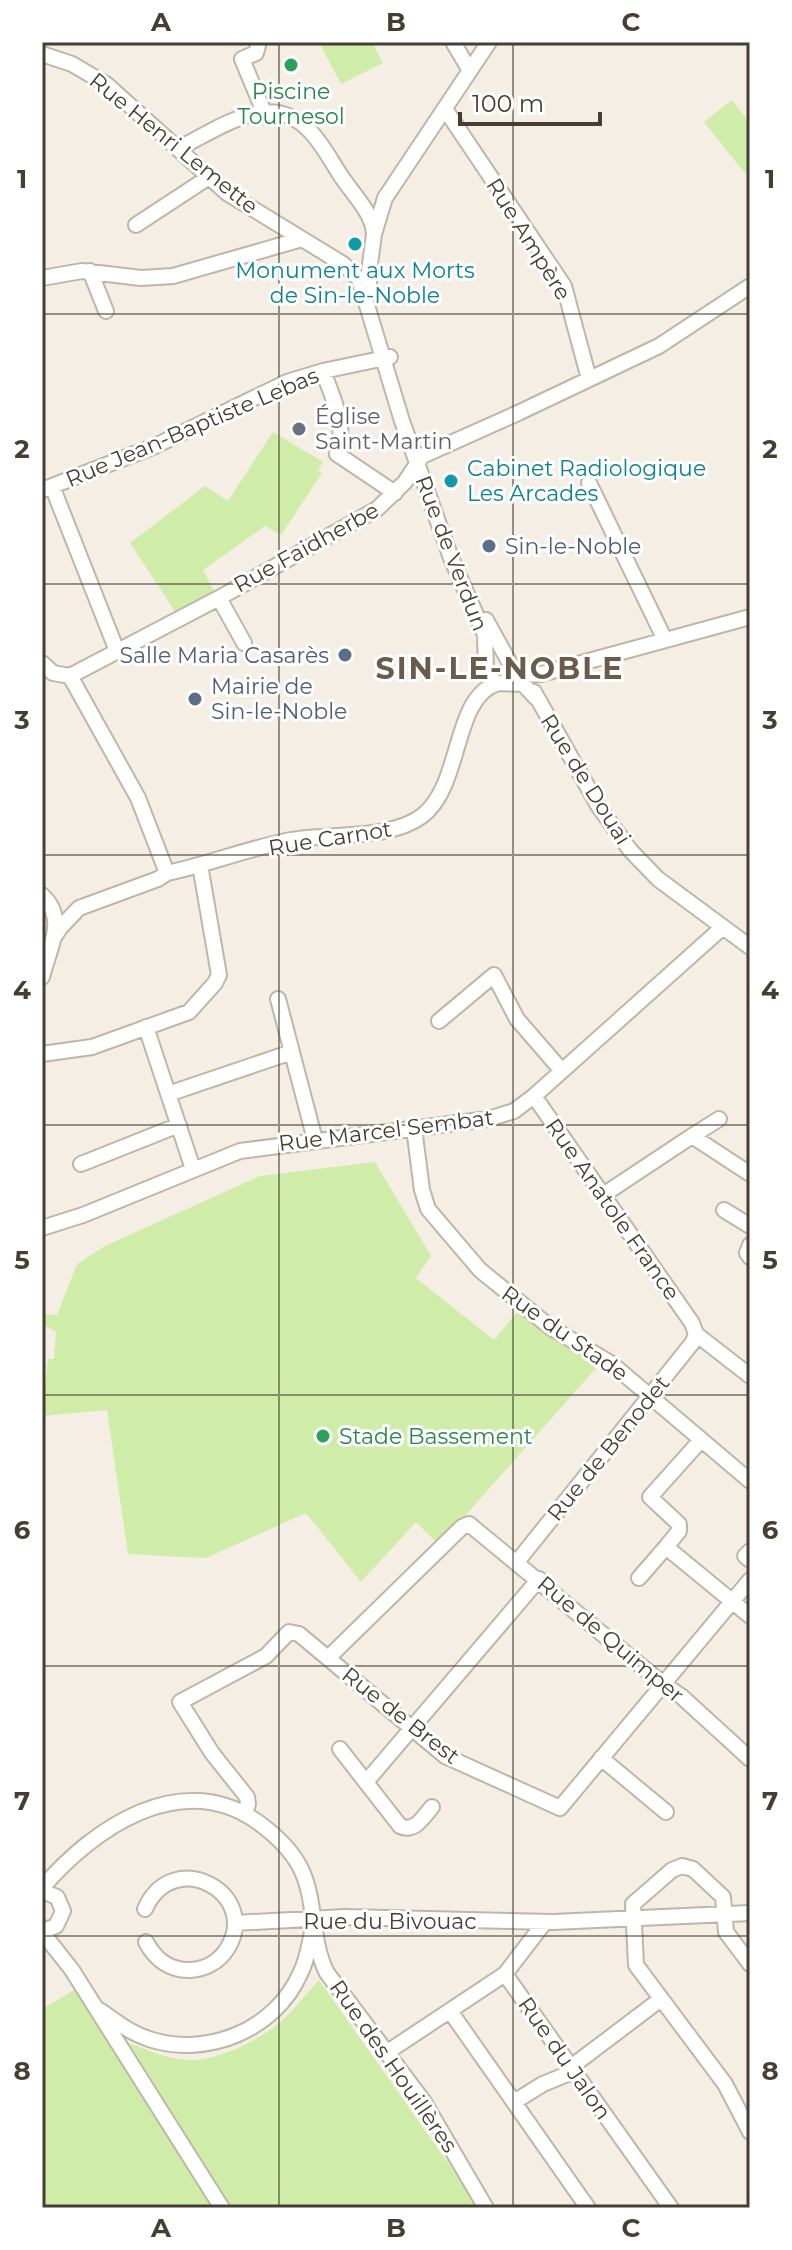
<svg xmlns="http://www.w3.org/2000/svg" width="792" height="2250" font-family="Montserrat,sans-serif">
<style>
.green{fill:#d0eca9}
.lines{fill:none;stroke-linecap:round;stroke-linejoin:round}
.minor-casing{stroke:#c0b6a6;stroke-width:18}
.minor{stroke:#fff;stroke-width:14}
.grid{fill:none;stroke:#463e33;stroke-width:2;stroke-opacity:0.55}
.leisure-dot{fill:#2e9e5b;stroke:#fff;stroke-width:3}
.culture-dot{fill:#0f9aa8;stroke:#fff;stroke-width:3}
.worship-dot{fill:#6b7280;stroke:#fff;stroke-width:3}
.service-dot{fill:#5c6f8a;stroke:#fff;stroke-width:3}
.labels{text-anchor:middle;stroke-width:6;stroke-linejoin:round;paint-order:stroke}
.leisure-label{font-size:22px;fill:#27864d;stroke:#fff}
.street-label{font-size:22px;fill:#463e33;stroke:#fff}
.culture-label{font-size:22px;fill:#0d838f;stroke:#fff}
.worship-label{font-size:22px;fill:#5b616d;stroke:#fff;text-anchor:start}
.service-label{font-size:22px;fill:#4e5e75;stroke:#fff;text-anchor:start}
.district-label{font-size:30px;font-weight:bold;letter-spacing:2px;fill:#6a5c4a;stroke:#fff}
.neatline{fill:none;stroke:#463e33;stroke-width:3}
.grid-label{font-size:26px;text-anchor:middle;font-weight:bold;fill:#463e33}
</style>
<rect width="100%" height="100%" fill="#f4eee4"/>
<path class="green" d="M319 42H372L383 63 341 84Z
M732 100 750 123V169L745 173 704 122Z
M273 432 323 462 318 470 322 473 281 535 265 526 203 570 214 591 175 611 130 543 205 486 228 501Z
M375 1162 431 1256 416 1278 494 1340 517 1312 597 1367 439 1545 416 1522 361 1582 306 1513 206 1558 128 1554 107 1410 42 1416 48 1359H54L56 1332 42 1324V1314L57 1315 77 1264 105 1246 260 1176Z
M319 1980 480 2208H232L129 2043C148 2050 169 2060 189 2060 216 2061 261 2040 280 2022 294 2010 306 1994 319 1980Z
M76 1989 216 2208H42V2009Z"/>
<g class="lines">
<defs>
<path id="minor" d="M259 42 256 53 242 59 264 112
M453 42 470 71
M42 54 72 64 106 84 227 193 343 264 359 279 402 421 451 558 485 635 486 674 496 683 523 684 536 698
M445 109 564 286 589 379
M179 148C219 129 269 89 309 130 322 143 331 161 341 176 352 193 373 213 374 234
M136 225 209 177
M90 271 106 311
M42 278 82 271 141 278 173 276 302 239
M369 292V272L374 234 385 198 489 42
M323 371C333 399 347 424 337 454L395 493
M589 483 665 640
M52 486 117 651
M42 490 155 446 287 382 323 371 390 357
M219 598 377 509 405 482 422 456 518 413 659 346 750 286
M486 620 512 667 511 675 505 682
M42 663 53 673 70 676 219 598 244 643
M524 675 541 674 750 617
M70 676 138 798 167 873
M534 692 599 807 630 850 658 879 750 947
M42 895C68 919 49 948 42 977
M53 939 60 928 79 908 158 879 167 873C209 864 249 848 291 840 330 833 390 840 422 816 463 785 452 697 498 683
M278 999 315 1140
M439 1021 494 975 517 1019 562 1071
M146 1027 193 1169
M42 1054 92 1047 189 1012 215 983 219 975 200 865
M168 1094 292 1052
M534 1096 692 1323 696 1334 750 1376
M414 1128 422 1190 428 1209 480 1270 550 1327 612 1364 750 1481
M692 1136 719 1119
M81 1164 179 1125
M603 1195 692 1136 750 1174
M724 1210 750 1226
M42 1228 83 1215 240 1151 488 1119 514 1111 534 1096 723 927
M750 1245 747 1253 750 1257
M701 1440 650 1497 679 1524V1531L666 1547 750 1616
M750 1551 745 1556 750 1560
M517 1562 693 1342 696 1334
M639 1578 666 1547
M328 1658 462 1527 469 1524 663 1684 681 1696 750 1759
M340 1749 400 1826C415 1833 423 1817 432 1807
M601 1758 666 1812
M366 1782 539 1579
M245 1814 248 1804 247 1797 212 1753 180 1702 266 1656 289 1632 299 1634 445 1756 560 1808 750 1580
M42 1888C93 1828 182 1767 259 1823 274 1834 291 1850 300 1867 317 1900 310 1940 327 1973L424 2102 486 2208
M42 1891 57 1897 63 1911 56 1926 42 1931
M145 1909C173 1845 262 1894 227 1949 219 1962 205 1969 191 1970 170 1971 155 1959 146 1942
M235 1923 345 1917 553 1922 750 1913
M42 1932 72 1970 222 2208
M750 1964 726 1932 723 1897 693 1869 682 1866 672 1870 633 1904 636 1965 725 2084 750 2132
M505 1974 671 2208
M101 2011C116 2022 131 2033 149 2039 207 2058 275 2030 300 1974 307 1961 309 1946 312 1932
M450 2011 588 2208
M386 2053 505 1974 545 1922
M571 2067 661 1999
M514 2102 543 2084 575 2071"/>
</defs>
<use href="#minor" class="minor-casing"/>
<use href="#minor" class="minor"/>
</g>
<path class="grid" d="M279 42V2208M513 42V2208M42 314H750M42 584H750M42 855H750M42 1125H750M42 1395H750M42 1666H750M42 1936H750"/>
<g class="leisure-dot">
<circle cx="291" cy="65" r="8"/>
<circle cx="323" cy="1436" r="8"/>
</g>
<g class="culture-dot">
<circle cx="355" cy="244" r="8"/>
<circle cx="451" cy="481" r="8"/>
</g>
<circle class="worship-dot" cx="299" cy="429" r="8"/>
<g class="service-dot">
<circle cx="489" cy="546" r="8"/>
<circle cx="345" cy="655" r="8"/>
<circle cx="195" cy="699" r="8"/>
</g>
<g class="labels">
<g class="leisure-label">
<text x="291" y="99">Piscine<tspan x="291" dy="25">Tournesol</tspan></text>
<text x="339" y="1444" text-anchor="start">Stade Bassement</text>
</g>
<g class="street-label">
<text transform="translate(174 143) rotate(39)" y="8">Rue Henri Lemette</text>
<text transform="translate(529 239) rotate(58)" y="8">Rue Ampère</text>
<text transform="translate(192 427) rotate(-23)" y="8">Rue Jean-Baptiste Lebas</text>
<text transform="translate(306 547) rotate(-29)" y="8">Rue Faidherbe</text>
<text transform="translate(452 553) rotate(69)" y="8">Rue de Verdun</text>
<text transform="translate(586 779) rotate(58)" y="8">Rue de Douai</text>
<text transform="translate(330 838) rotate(-9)" y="8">Rue Carnot</text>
<text transform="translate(386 1130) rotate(-7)" y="8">Rue Marcel Sembat</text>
<text transform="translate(613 1209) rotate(55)" y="8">Rue Anatole France</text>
<text transform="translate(565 1333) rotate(35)" y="8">Rue du Stade</text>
<text transform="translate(608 1448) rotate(-51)" y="8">Rue de Benodet</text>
<text transform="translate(611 1639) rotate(40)" y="8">Rue de Quimper</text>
<text transform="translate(401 1715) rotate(38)" y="8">Rue de Brest</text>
<text x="390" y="1929">Rue du Bivouac</text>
<text transform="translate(565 2058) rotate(55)" y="8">Rue du Jalon</text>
<text transform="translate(394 2066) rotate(55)" y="8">Rue des Houillères</text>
</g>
<g class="culture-label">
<text x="355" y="278">Monument aux Morts<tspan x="355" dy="25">de Sin-le-Noble</tspan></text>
<text x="467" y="476" text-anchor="start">Cabinet Radiologique<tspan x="467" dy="25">Les Arcades</tspan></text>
</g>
<g class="worship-label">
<text x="315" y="424">Église<tspan x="315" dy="25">Saint-Martin</tspan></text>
</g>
<g class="service-label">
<text x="505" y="554">Sin-le-Noble</text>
<text x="329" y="663" text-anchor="end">Salle Maria Casarès</text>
<text x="211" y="694">Mairie de<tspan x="211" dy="25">Sin-le-Noble</tspan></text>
</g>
<g class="district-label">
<text x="500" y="679">SIN-LE-NOBLE</text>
</g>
</g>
<rect width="792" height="2250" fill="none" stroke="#ffffff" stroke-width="88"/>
<path d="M460 112v12h140v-12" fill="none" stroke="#463e33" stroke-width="4"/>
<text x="472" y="112" font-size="24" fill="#463e33" stroke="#ffffff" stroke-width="6" paint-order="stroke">100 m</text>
<rect x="44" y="44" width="704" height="2162" class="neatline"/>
<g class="grid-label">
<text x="161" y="31">A</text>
<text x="396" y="31">B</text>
<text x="631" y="31">C</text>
<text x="22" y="188">1</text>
<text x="770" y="188">1</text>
<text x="22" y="458">2</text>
<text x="770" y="458">2</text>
<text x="22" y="729">3</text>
<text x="770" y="729">3</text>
<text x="22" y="999">4</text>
<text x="770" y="999">4</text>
<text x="22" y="1269">5</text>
<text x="770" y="1269">5</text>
<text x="22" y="1539">6</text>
<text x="770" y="1539">6</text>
<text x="22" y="1810">7</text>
<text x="770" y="1810">7</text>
<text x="22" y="2080">8</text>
<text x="770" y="2080">8</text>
<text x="161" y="2237">A</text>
<text x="396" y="2237">B</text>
<text x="631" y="2237">C</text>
</g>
</svg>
